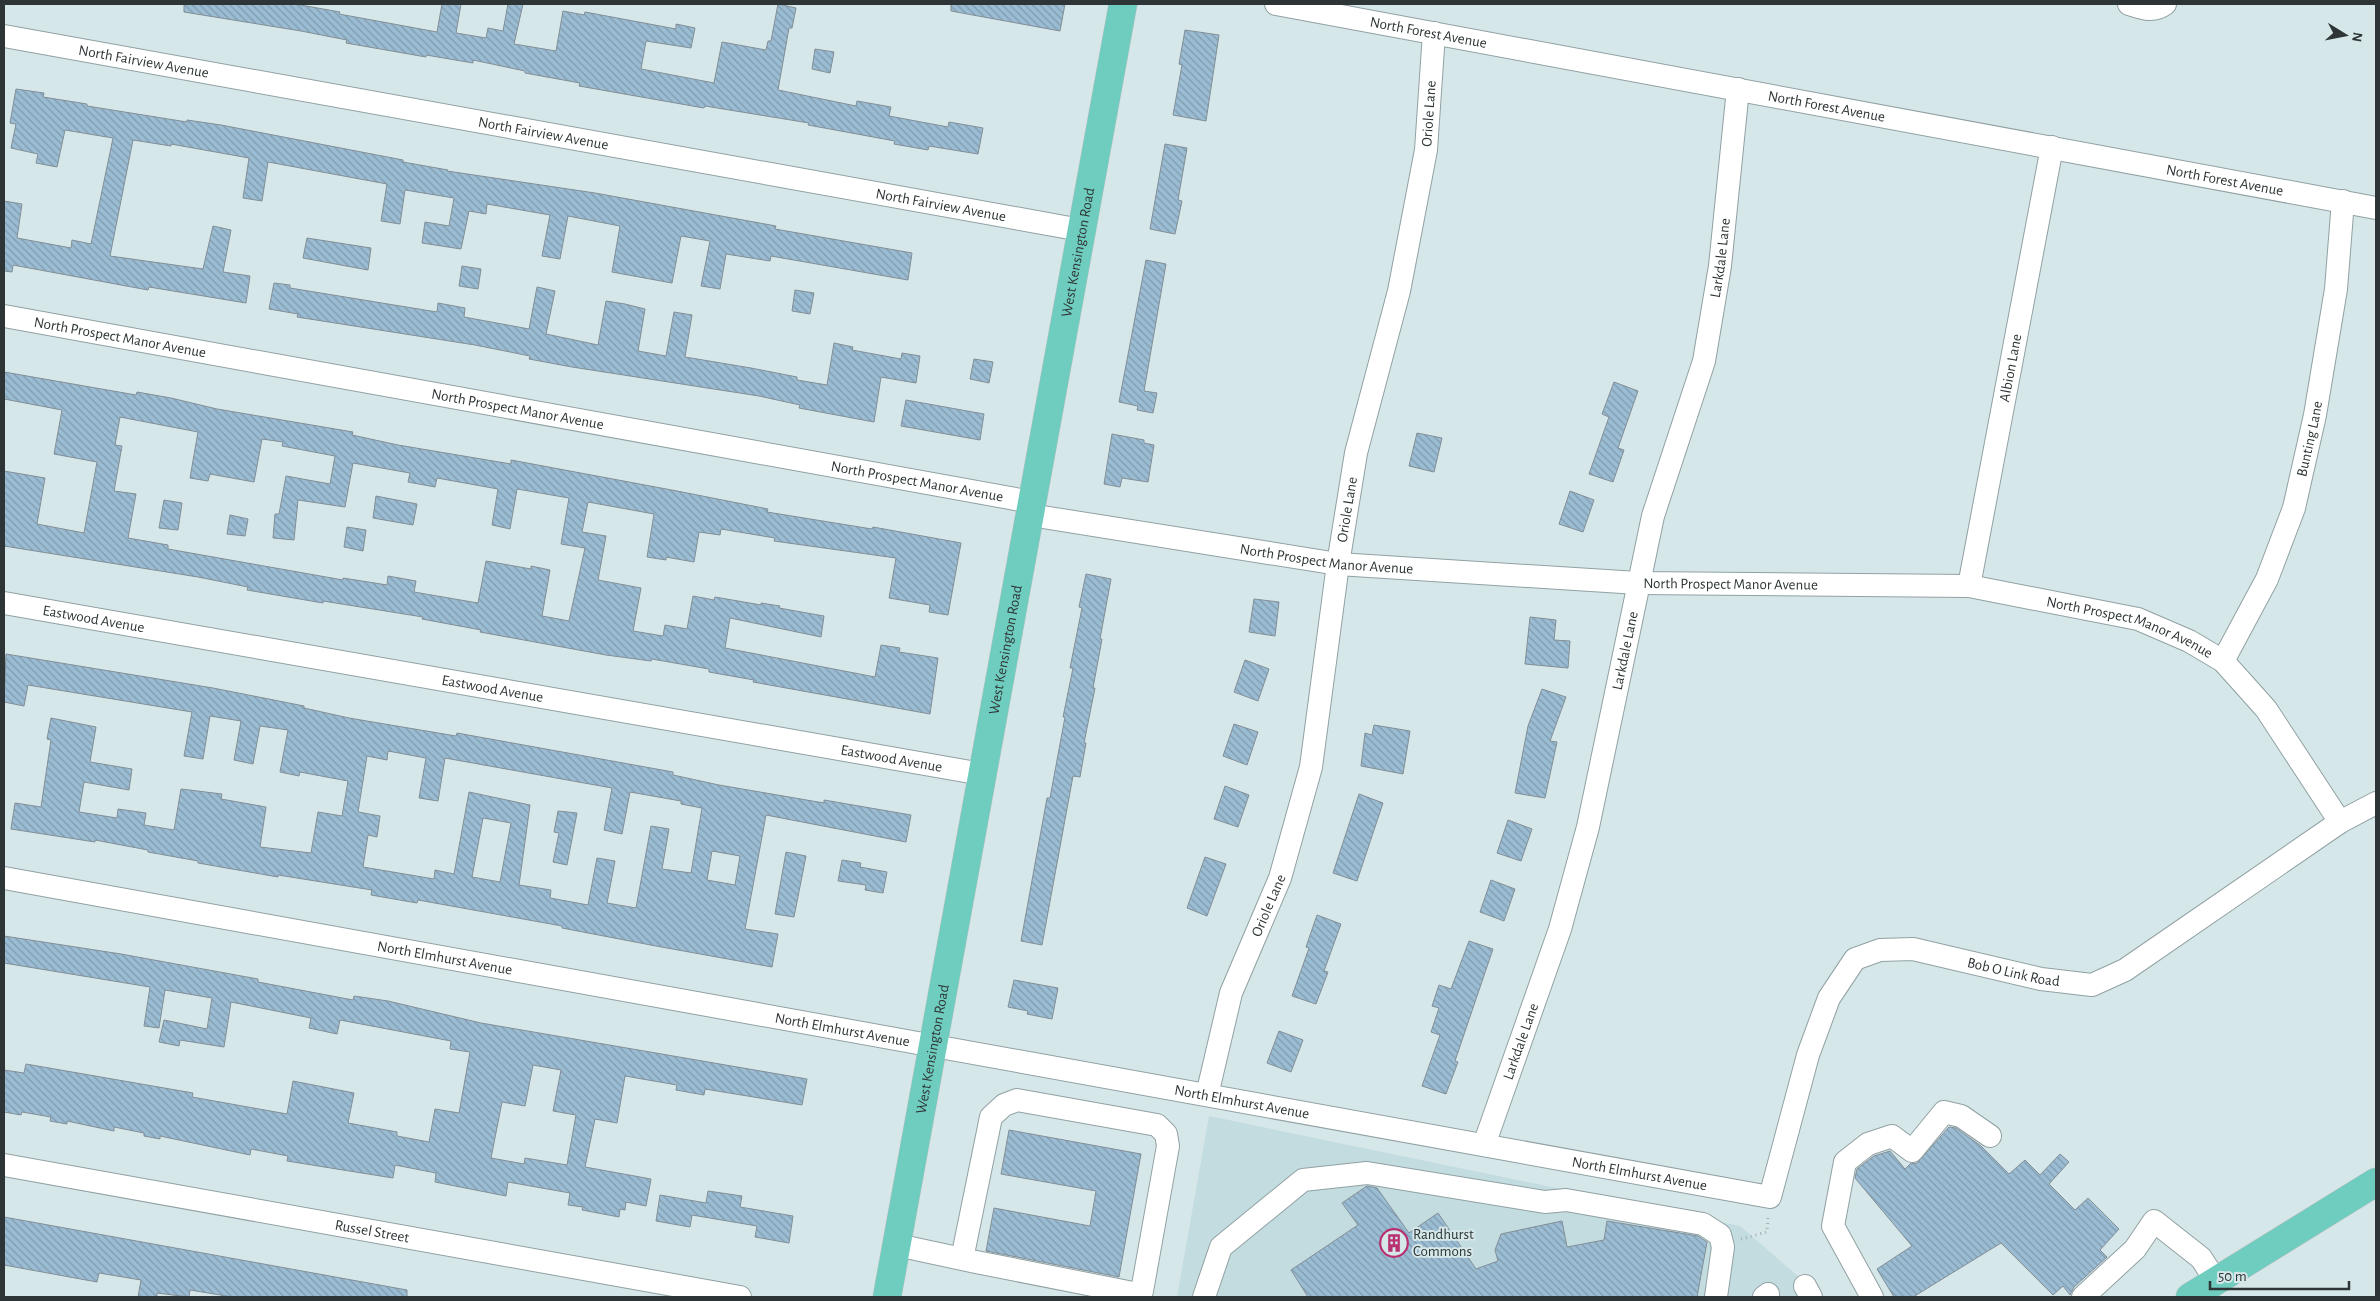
<svg xmlns="http://www.w3.org/2000/svg" width="2380" height="1301" font-family="'Alegreya Sans',sans-serif">
<style>
.built{fill:#c2dce0}
.building{fill:url(#building-back-hatch);stroke:#838e96;fill-rule:evenodd}
.lines{fill:none;stroke-linecap:round;stroke-linejoin:round}
.minor-casing{stroke:#91a1a3;stroke-width:24}
.major-casing{stroke:#c0c2c3;stroke-width:29}
.path{stroke:#a2b0b1;stroke-width:3;stroke-dasharray:1 4;stroke-linecap:butt}
.minor{stroke:#fff;stroke-width:22}
.major{stroke:#6fcdbf;stroke-width:28}
.labels{text-anchor:middle;stroke-width:4;stroke-linejoin:round;paint-order:stroke}
.street-label{font-size:15px;fill:#2e3536;stroke:#d6e7e9}
.poi-label{font-size:15px;fill:#2e3536;stroke:#d6e7e9;text-anchor:start}
</style>
<defs>
<pattern id="building-back-hatch" width="6" height="6" patternUnits="userSpaceOnUse" patternTransform="scale(1.25)"><rect width="6" height="6" fill="#9bbdd4"/><path d="M-1 5l2 2M0 0l6 6M5-1l2 2" fill="none" stroke="#7f9aad"/></pattern>
</defs>
<rect width="100%" height="100%" fill="#d6e7e9"/>
<path class="built" d="M1209 1116 1740 1226 1822 1297H1177Z"/>
<path class="building" d="M184 4H295L340 12 339 14 437 32 442 4H461L456 33 486 38 488 28 503 31 508 4H523L514 44 556 51 563 11 584 15 585 12 676 29V24L695 28 691 48 646 41 641 69 714 83 722 42 766 50 768 41H771L778 4 796 8 792 28H789L778 90 856 106 857 101 891 107 889 116 948 127 949 122 983 128 978 154 929 146 928 150 894 144 895 141 808 125 809 123 705 106 704 108 579 86 580 83 525 73V71L473 60V63L426 55V57L346 43 347 40 301 31 184 12Z
M951 4H1065L1060 31 951 11Z
M1185 30 1219 35 1206 121 1173 115 1182 65 1179 64Z
M815 49 834 52 830 73 812 69Z
M16 89 44 93 43 97 87 104V106L187 122V120L221 125 403 160V162L448 170 447 171 595 193 776 226 775 229 912 253 908 280 771 256 770 261 726 254 720 289 701 286 710 241 681 236 672 283 612 272 620 226 568 216 560 259 542 256 550 215 487 204 486 214 469 211 461 249 422 243 425 222 449 226 454 198 405 190 400 224 381 221 387 184 268 162 262 201 243 198 249 158 171 144V146L133 140 110 256 203 269 213 226 231 230 223 272 250 276 246 303 149 287 148 290 13 265 12 272 4 271V201L22 204 17 238 71 248 72 240 91 244 113 138 65 130 57 167 36 163 38 154 11 148 16 124 10 123Z
M1165 144 1187 148 1178 200 1182 201 1175 234 1150 229Z
M307 238 371 248 368 270 303 258Z
M1146 260 1166 264 1144 391 1157 393 1153 413 1137 410 1138 406 1119 402Z
M462 266 481 269 478 289 459 286Z
M274 283 290 285V288L437 312 438 303 465 308 464 317 529 329 537 287 555 291 546 334 598 345 606 301 625 304 645 309 638 351 666 356 674 312 692 315 685 357 751 368 797 377V380L827 385 834 343 853 347 852 350 901 359 902 353 920 356 916 383 881 377 874 422 799 408 800 405 759 396 572 367 529 359 530 356 475 345 297 317 298 314 269 309Z
M795 290 814 293 810 314 792 311Z
M974 359 993 362 989 383 970 379Z
M4 372 136 395 137 392 171 398 217 409 353 432 352 435 398 445 511 464V460L677 491 768 509 767 512 872 529 873 527 961 543 948 615 929 612 930 605 889 598 896 558 774 541 775 538 721 529 720 535 699 532 694 562 666 557V560L647 557 654 514 588 502 582 532 606 536 598 580 641 588 633 631 663 636 665 625 687 629 693 596 714 600 715 597 761 605V603L780 606 779 608 824 616 821 637 730 618 725 648 875 677 881 645 900 648 899 652 938 658 930 714 753 682 754 680 709 672V669L652 659 651 661 606 655 480 632 481 630 422 619 423 617 323 601V603L247 590 248 587 198 577 4 546V471L45 478 37 524 84 533 97 462 54 454 62 410 4 399ZM120 417 198 432 190 478 208 481 210 474 254 482 262 439 283 442 282 446 335 456 330 484 286 476 279 514H275L273 538 294 540 298 500 345 507 353 463 410 473 408 482 435 487 437 478 498 489 492 525 510 529 517 489 569 498 561 544 585 548 569 621 542 616 550 570 531 566V569L486 561 478 603 414 592 416 581 388 576 387 585 343 578V580L168 549V545L128 538 136 494 114 491 122 446 115 445Z
M1614 382 1638 391 1618 448 1624 450 1613 482 1589 474 1609 417 1602 414Z
M906 400 984 414 980 440 901 426Z
M1417 433 1442 438 1434 472 1409 466Z
M1112 434 1144 440V443L1154 445 1148 482 1122 478 1120 487 1104 484Z
M1570 491 1594 500 1583 532 1559 524Z
M376 496 417 504 413 525 373 518Z
M164 500 182 503 178 530 159 528Z
M230 515 248 519 245 536 227 534Z
M347 527 366 530 363 551 344 547Z
M1086 574 1111 579 1100 639H1102L1093 688H1095L1084 743H1086L1080 777 1073 776 1042 945 1021 941 1047 798H1050L1065 717H1063L1073 668H1070L1082 608 1079 607Z
M1254 599 1279 602 1275 636 1249 632Z
M1530 617 1556 620 1554 640 1570 641 1568 668 1525 664Z
M6 654 213 688 304 706V708L349 718 456 736 457 733 673 772V775L719 785 824 803V800L911 815 906 842 766 815 745 929 778 934 772 967 656 946 562 928V926L418 900 417 903 371 895 372 890 278 875V877L198 863V861L148 852V850L95 840V842L11 829 15 803 41 807 51 740 47 739 51 718 96 727 90 762 132 769 129 790 84 782 79 812 117 818 118 809 146 813 144 825 174 830 181 789 222 794 221 799 266 807 260 847 311 853 318 812 342 816 348 781 300 772 299 776 280 772 288 730 260 726 253 764 234 760 241 721 210 716 203 759 184 756 192 712 28 685 24 706 4 702ZM388 751 426 758 419 798 438 801 445 758 612 788 604 830 622 834 630 792 681 801V804L702 808 691 873 662 869 669 829 651 826 636 908 607 903 615 861 597 858 588 905 550 898 551 890 519 885 530 805 469 792 454 874 435 870 434 879 363 867 368 835 377 837 380 816 358 812 367 756 387 760ZM483 818 511 823 500 882 472 877ZM712 851 740 856 735 885 707 880Z
M1245 660 1269 669 1258 701 1234 692Z
M1542 689 1566 697 1550 741 1557 742 1545 798 1515 793 1528 726Z
M1234 724 1258 732 1247 765 1223 756Z
M1374 725 1410 731 1403 774 1361 766 1365 733 1372 735Z
M1225 786 1249 795 1238 827 1214 819Z
M1359 794 1383 803 1357 881 1333 873Z
M558 811 577 813 567 865 553 862 559 833 554 832Z
M1508 820 1532 829 1521 861 1497 853Z
M786 852 806 856 794 917 775 914Z
M1205 857 1226 864 1207 916 1187 908Z
M842 860 861 863 860 867 887 872 883 893 865 890 866 885 838 881Z
M1491 880 1515 889 1504 921 1480 912Z
M1317 915 1341 924 1324 971 1328 972 1316 1004 1292 996 1309 948 1306 947Z
M4 936 121 954 258 979V982L353 1000 354 996 388 1001 481 1023 807 1079 802 1105 705 1089 704 1095 676 1090 677 1085 625 1076 617 1123 595 1119 585 1167 651 1179 646 1206 626 1202 625 1210 620 1209 619 1217 582 1210 583 1207 568 1205 570 1193 508 1182 506 1196 435 1182 436 1173 395 1165 393 1178 287 1161 288 1156 251 1149 250 1155 160 1136V1139L144 1136V1133L114 1127V1131L67 1121V1124L50 1121 51 1117 22 1112 21 1115 4 1112V1070L24 1073 26 1064 193 1093 192 1097 287 1114 293 1081 354 1093 348 1123 397 1132V1136L429 1142 435 1109 459 1113 470 1052 450 1049 451 1041 340 1020 337 1034 309 1028 311 1018 231 1002 224 1047 180 1040 179 1046 159 1042 164 1020 207 1029 212 998 165 990 159 1028 144 1026 150 987 4 963ZM533 1065 561 1070 553 1111 576 1115 567 1165 525 1158 524 1164 491 1158 502 1102 525 1106Z
M1469 941 1493 949 1455 1061 1458 1062 1446 1094 1422 1086 1440 1035 1431 1032 1439 1008 1432 1006 1439 985 1451 989Z
M1014 980 1058 988 1052 1019 1027 1014 1028 1011 1008 1007Z
M1279 1031 1303 1040 1291 1072 1267 1063Z
M1949 1127 1956 1128 1981 1146 2009 1174 2025 1160 2040 1175 2060 1154 2069 1162 2049 1184 2075 1210 2088 1198 2119 1229 2100 1250 2107 1257 2074 1287 2070 1295 2063 1286 2053 1295 2001 1243 1913 1297H1894L1877 1269 1912 1246 1855 1178 1857 1169 1874 1156 1890 1151 1905 1169 1910 1164 1917 1163Z
M1009 1130 1141 1154 1119 1277 986 1251 994 1208 1090 1226 1096 1191 1001 1174Z
M1367 1186 1377 1188 1409 1233 1438 1213 1476 1269 1498 1261 1495 1250 1501 1234 1562 1221 1567 1247 1604 1240 1607 1221 1698 1236 1707 1242 1697 1297H1308L1291 1270 1358 1225 1342 1203Z
M708 1191 742 1196 740 1207 793 1216 789 1243 755 1237 757 1226 692 1215 690 1227 656 1221 660 1195 706 1203Z
M4 1217 407 1290V1297H232L190 1290 189 1297 157 1293V1297H138L141 1280 99 1273 97 1282 4 1265Z"/>
<g class="lines">
<defs>
<g id="minor">
<path id="s1" d="M1276 4 2376 208"/>
<path d="M2129 4C2142 8 2153 13 2165 4"/>
<path id="s2" d="M4 36 1081 230"/>
<path id="s3" d="M4 316 1032 502"/>
<path id="s4" d="M1030 515 1338 564 1638 583 1969 586 2138 619 2189 641 2223 661 2266 709 2340 822"/>
<path id="s5" d="M1969 586 2052 147"/>
<path id="s6" d="M4 603 982 774"/>
<path id="s7" d="M2223 661 2267 579 2294 508 2315 415 2336 289 2343 201"/>
<path id="s8" d="M4 878 1770 1197 1808 1055 1829 998 1855 959 1880 950 1913 949 2041 979 2092 985 2125 970 2340 822 2376 803"/>
<path id="s9" d="M1207 1095 1231 993 1280 878 1311 767 1338 564 1356 453 1399 291 1426 150 1434 33"/>
<path id="s10" d="M1484 1145 1560 929 1588 827 1653 516 1704 361 1720 266 1738 89"/>
<path id="s11" d="M4 1165 740 1297"/>
<path d="M897 1245 976 1262 1133 1293 1142 1291 1168 1146 1166 1134 1157 1125 1017 1100 1004 1105 991 1117 962 1259"/>
<path d="M1805 1286 1811 1297"/>
<path d="M1204 1297 1221 1247 1303 1180 1367 1173 1545 1202 1566 1200 1703 1224 1720 1235 1723 1247 1716 1297"/>
<path d="M1764 1297 1768 1294"/>
<path d="M1872 1297 1833 1226 1845 1162 1868 1144 1892 1136 1912 1151 1944 1112 1961 1116 1990 1136"/>
<path d="M2083 1297 2135 1249 2154 1221 2201 1258 2216 1281"/>
</g>
<g id="major">
<path id="s12" d="M887 1297 1123 4"/>
<path d="M2190 1297 2376 1182"/>
</g>
</defs>
<use href="#minor" class="minor-casing"/>
<use href="#major" class="major-casing"/>
<path class="path" d="M1741 1239 1767 1232 1768 1215"/>
<use href="#minor" class="minor"/>
<use href="#major" class="major"/>
</g>
<defs>
<symbol id="building-ring" viewBox="-11 -11 22 22"><circle r="9.5" fill="#d6e7e9" stroke="#b83070" stroke-width="1.5"/><path d="M-4-6H4V6H1V3H-1V6H-4ZM-2.5-4.3h1.7v1.8h-1.7ZM.8-4.3h1.7v1.8H.8ZM-2.5-1h1.7V.8h-1.7ZM.8-1h1.7V.8H.8Z" fill="#b83070"/></symbol>
</defs>
<g fill-rule="evenodd">
<use href="#building-ring" x="1378" y="1227" width="32" height="32"/>
</g>
<g class="labels">
<g class="street-label">
<text dy="5" stroke="none"><textPath href="#s1" startOffset="155">North Forest Avenue</textPath></text>
<text dy="5" stroke="none"><textPath href="#s2" startOffset="142">North Fairview Avenue</textPath></text>
<text dy="5" stroke="none"><textPath href="#s1" startOffset="560">North Forest Avenue</textPath></text>
<text dy="5" stroke="none"><textPath href="#s9" startOffset="1010">Oriole Lane</textPath></text>
<text dy="5" stroke="none"><textPath href="#s2" startOffset="548">North Fairview Avenue</textPath></text>
<text dy="5" stroke="none"><textPath href="#s1" startOffset="965">North Forest Avenue</textPath></text>
<text dy="5" stroke="none"><textPath href="#s2" startOffset="952">North Fairview Avenue</textPath></text>
<text dy="5" stroke="none"><textPath href="#s12" startOffset="1062">West Kensington Road</textPath></text>
<text dy="5" stroke="none"><textPath href="#s10" startOffset="920">Larkdale Lane</textPath></text>
<text dy="5" stroke="none"><textPath href="#s3" startOffset="118">North Prospect Manor Avenue</textPath></text>
<text dy="5" stroke="none"><textPath href="#s5" startOffset="222">Albion Lane</textPath></text>
<text dy="5" stroke="none"><textPath href="#s3" startOffset="522">North Prospect Manor Avenue</textPath></text>
<text dy="5" stroke="none"><textPath href="#s7" startOffset="240">Bunting Lane</textPath></text>
<text dy="5" stroke="none"><textPath href="#s3" startOffset="928">North Prospect Manor Avenue</textPath></text>
<text dy="5" stroke="none"><textPath href="#s9" startOffset="605">Oriole Lane</textPath></text>
<text dy="5" stroke="none"><textPath href="#s4" startOffset="300">North Prospect Manor Avenue</textPath></text>
<text dy="5" stroke="none"><textPath href="#s4" startOffset="705">North Prospect Manor Avenue</textPath></text>
<text dy="5" stroke="none"><textPath href="#s6" startOffset="91">Eastwood Avenue</textPath></text>
<text dy="5" stroke="none"><textPath href="#s4" startOffset="1110">North Prospect Manor Avenue</textPath></text>
<text dy="5" stroke="none"><textPath href="#s12" startOffset="658">West Kensington Road</textPath></text>
<text dy="5" stroke="none"><textPath href="#s10" startOffset="515">Larkdale Lane</textPath></text>
<text dy="5" stroke="none"><textPath href="#s6" startOffset="496">Eastwood Avenue</textPath></text>
<text dy="5" stroke="none"><textPath href="#s6" startOffset="901">Eastwood Avenue</textPath></text>
<text dy="5" stroke="none"><textPath href="#s9" startOffset="200">Oriole Lane</textPath></text>
<text dy="5" stroke="none"><textPath href="#s8" startOffset="448">North Elmhurst Avenue</textPath></text>
<text dy="5" stroke="none"><textPath href="#s8" startOffset="2212">Bob O Link Road</textPath></text>
<text dy="5" stroke="none"><textPath href="#s8" startOffset="852">North Elmhurst Avenue</textPath></text>
<text dy="5" stroke="none"><textPath href="#s10" startOffset="110">Larkdale Lane</textPath></text>
<text dy="5" stroke="none"><textPath href="#s12" startOffset="252">West Kensington Road</textPath></text>
<text dy="5" stroke="none"><textPath href="#s8" startOffset="1258">North Elmhurst Avenue</textPath></text>
<text dy="5" stroke="none"><textPath href="#s8" startOffset="1662">North Elmhurst Avenue</textPath></text>
<text dy="5" stroke="none"><textPath href="#s11" startOffset="374">Russel Street</textPath></text>
</g>
<g class="poi-label">
<text x="1413" y="1239">Randhurst<tspan x="1413" dy="17">Commons</tspan></text>
</g>
</g>
<rect width="2380" height="1301" fill="none" stroke="#2e3536" stroke-width="10"/>
<g transform="translate(2345 35) rotate(100)" stroke="#d6e7e9" stroke-width="4" paint-order="stroke">
<path d="M0-4L9 19L0 12L-9 19Z" fill="#2e3536"/>
<text y="-8" font-size="14" font-weight="bold" text-anchor="middle" fill="#2e3536">N</text>
</g>
<path d="M2210 1281v8h139v-8" fill="none" stroke="#2e3536" stroke-width="2.5"/>
<text x="2218" y="1281" font-size="15" fill="#2e3536" stroke="#d6e7e9" stroke-width="4" paint-order="stroke">50 m</text>
</svg>
